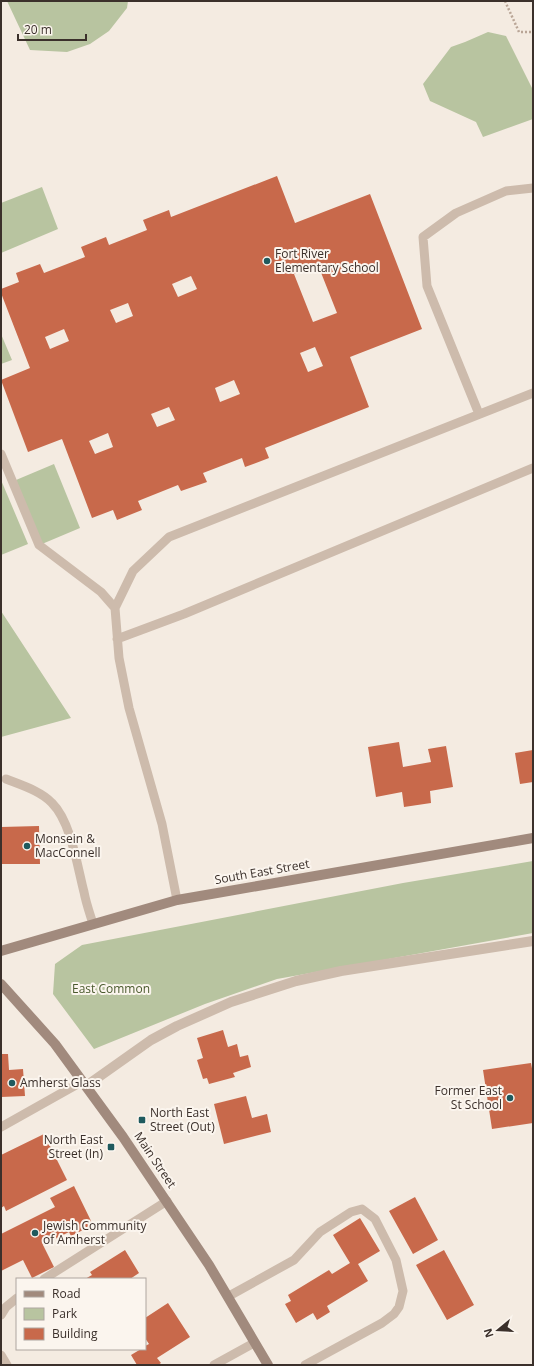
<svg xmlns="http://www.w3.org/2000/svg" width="534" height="1366" font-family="'Open Sans',sans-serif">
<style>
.green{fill:#b8c4a0}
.building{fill:#c8694b;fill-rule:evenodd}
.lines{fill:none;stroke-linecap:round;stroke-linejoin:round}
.path{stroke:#b9a596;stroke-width:2.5;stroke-dasharray:2 2;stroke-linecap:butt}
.lane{stroke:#cdbbac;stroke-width:9}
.street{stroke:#cdbbac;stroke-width:10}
.secondary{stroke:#a18a7d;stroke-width:10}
.poi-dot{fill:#1f5a5e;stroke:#fbf5ee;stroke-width:1.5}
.labels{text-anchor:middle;stroke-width:4;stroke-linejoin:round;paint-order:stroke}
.poi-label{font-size:12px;fill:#3b302b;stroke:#fbf5ee;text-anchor:start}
.street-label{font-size:12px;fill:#3b302b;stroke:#fbf5ee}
.park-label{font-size:12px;fill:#4a5a2e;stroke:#fbf5ee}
</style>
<rect width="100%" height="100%" fill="#f4ebe1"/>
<path class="green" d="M7 1H128L127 8 109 31 90 44 67 52 30 50Z
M488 32 506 36 532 88 533 119 483 137 476 122 430 101 423 84 451 47 465 42Z
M42 187 58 229 1 253V203Z
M1 334 12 360 1 364Z
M54 464 80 528 42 544 16 480Z
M1 480 28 544 1 555Z
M1 611 71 718 1 737Z
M533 861V933L277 979 205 1004 94 1049 53 994 55 964 82 945 403 883Z"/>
<path class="building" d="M277 176 295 223 370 194 422 329 350 357 369 407 265 448 269 458 245 467 242 458 203 473 207 482 181 491 178 485 138 501 142 510 117 520 113 510 92 518 62 439 28 452 1 380 30 368 1 293V289L19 282 16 273 40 264 44 273 85 257 81 247 106 237 109 245 147 230 143 220 169 210 171 217ZM318 265 337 313 313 322 294 274ZM191 276 197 289 178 297 172 284ZM128 303 133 316 116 323 110 310ZM64 329 69 341 50 349 45 337ZM315 347 323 366 308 372 300 353ZM234 380 240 394 220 402 215 388ZM169 407 175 420 157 427 151 414ZM108 433 113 447 95 454 89 441Z
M399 742 403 767 431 762 428 749 446 746 453 787 430 791 431 803 404 807 402 792 376 797 368 747Z
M533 750V782L520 784 515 753Z
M39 826 40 864H1V827Z
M223 1030 228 1047 237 1044 240 1057 248 1055 251 1067 233 1073 235 1077 209 1084 207 1078 203 1079 197 1060 203 1058 197 1038Z
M1 1054H8L9 1070 23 1069 25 1096 1 1097Z
M531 1063 533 1074V1123L492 1129 483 1070Z
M246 1096 252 1118 267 1114 271 1132 224 1144 214 1104Z
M44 1134 67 1180 6 1211 4 1206 1 1208V1155Z
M74 1186 93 1225 71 1236 69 1232 43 1245 54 1267 32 1278 23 1260 1 1271V1234L55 1207 50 1198Z
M415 1197 438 1240 413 1254 389 1211Z
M360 1218 380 1251 358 1264 368 1281 327 1306 330 1312 317 1320 313 1313 296 1323 285 1304 291 1301 288 1295 329 1270 332 1274 350 1263 333 1235Z
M125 1250 139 1273 130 1279H85L92 1275 90 1272Z
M444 1250 474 1305 447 1320 416 1265Z
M168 1303 190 1337 157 1358 161 1363 158 1365H137L131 1355 141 1349H145V1346L149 1344 145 1338V1318Z"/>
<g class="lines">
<path class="path" d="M505 1 519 32H533"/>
<path class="lane" d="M479 414 427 286 423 237 456 213 506 191 533 188
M1 454 39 545 101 592 115 608
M117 639 184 614 533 468
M6 779C21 785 41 791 52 803 71 822 77 865 84 892 86 903 90 914 93 924
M177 900 162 824 129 708 119 658 115 608 133 571 169 537 533 393
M1 1127 83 1081
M44 1279 167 1201
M229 1296 294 1260 320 1232 351 1212 362 1209 375 1219 396 1260 403 1291 399 1307 394 1314 382 1323 305 1365
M1 1315 6 1307 17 1298
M1 1355 7 1365
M214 1365 254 1343"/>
<path class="street" d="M86 1086 151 1040 177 1026 231 1002 296 981 341 971 533 941"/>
<path class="secondary" d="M1 951 177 900 533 838
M1 984 55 1044 123 1137 209 1265 268 1365"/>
</g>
<g class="poi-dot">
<circle cx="267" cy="261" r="4"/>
<circle cx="27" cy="846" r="4"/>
<circle cx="12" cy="1083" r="4"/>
<circle cx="510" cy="1098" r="4"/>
<rect x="138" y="1116" width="8" height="8" rx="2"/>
<rect x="107" y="1143" width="8" height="8" rx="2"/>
<circle cx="35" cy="1233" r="4"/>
</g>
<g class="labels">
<g class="poi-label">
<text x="275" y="258">Fort River<tspan x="275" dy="14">Elementary School</tspan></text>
<text x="35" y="843">Monsein &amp;<tspan x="35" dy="14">MacConnell</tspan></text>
<text x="20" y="1087">Amherst Glass</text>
<text x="502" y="1095" text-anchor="end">Former East<tspan x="502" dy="14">St School</tspan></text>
<text x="150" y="1117">North East<tspan x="150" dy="14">Street (Out)</tspan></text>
<text x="103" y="1144" text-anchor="end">North East<tspan x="103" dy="14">Street (In)</tspan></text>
<text x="43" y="1230">Jewish Community<tspan x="43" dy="14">of Amherst</tspan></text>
</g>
<g class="street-label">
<text transform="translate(262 872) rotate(-10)" y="4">South East Street</text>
<text transform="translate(155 1160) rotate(56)" y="4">Main Street</text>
</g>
<g class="park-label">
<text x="111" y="993">East Common</text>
</g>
</g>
<rect width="534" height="1366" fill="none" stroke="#3b302b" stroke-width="4"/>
<rect x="16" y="1278" width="130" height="72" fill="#fbf5ee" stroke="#aea6a0"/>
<rect x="24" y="1291" width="20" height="6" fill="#a18a7d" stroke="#aea6a0"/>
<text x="52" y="1298" font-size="12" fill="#3b302b">Road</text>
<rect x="24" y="1308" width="20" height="12" fill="#b8c4a0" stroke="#aea6a0"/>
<text x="52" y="1318" font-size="12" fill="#3b302b">Park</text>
<rect x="24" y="1328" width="20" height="12" fill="#c8694b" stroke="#aea6a0"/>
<text x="52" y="1338" font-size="12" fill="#3b302b">Building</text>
<g transform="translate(498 1330) rotate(252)" stroke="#fbf5ee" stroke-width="3" paint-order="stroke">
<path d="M0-3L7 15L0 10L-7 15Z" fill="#3b302b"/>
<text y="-6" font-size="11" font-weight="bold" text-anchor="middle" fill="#3b302b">N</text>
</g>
<path d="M18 34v6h68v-6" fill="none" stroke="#3b302b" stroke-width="2"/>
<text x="24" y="34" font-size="12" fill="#3b302b" stroke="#fbf5ee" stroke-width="3" paint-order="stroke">20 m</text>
</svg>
